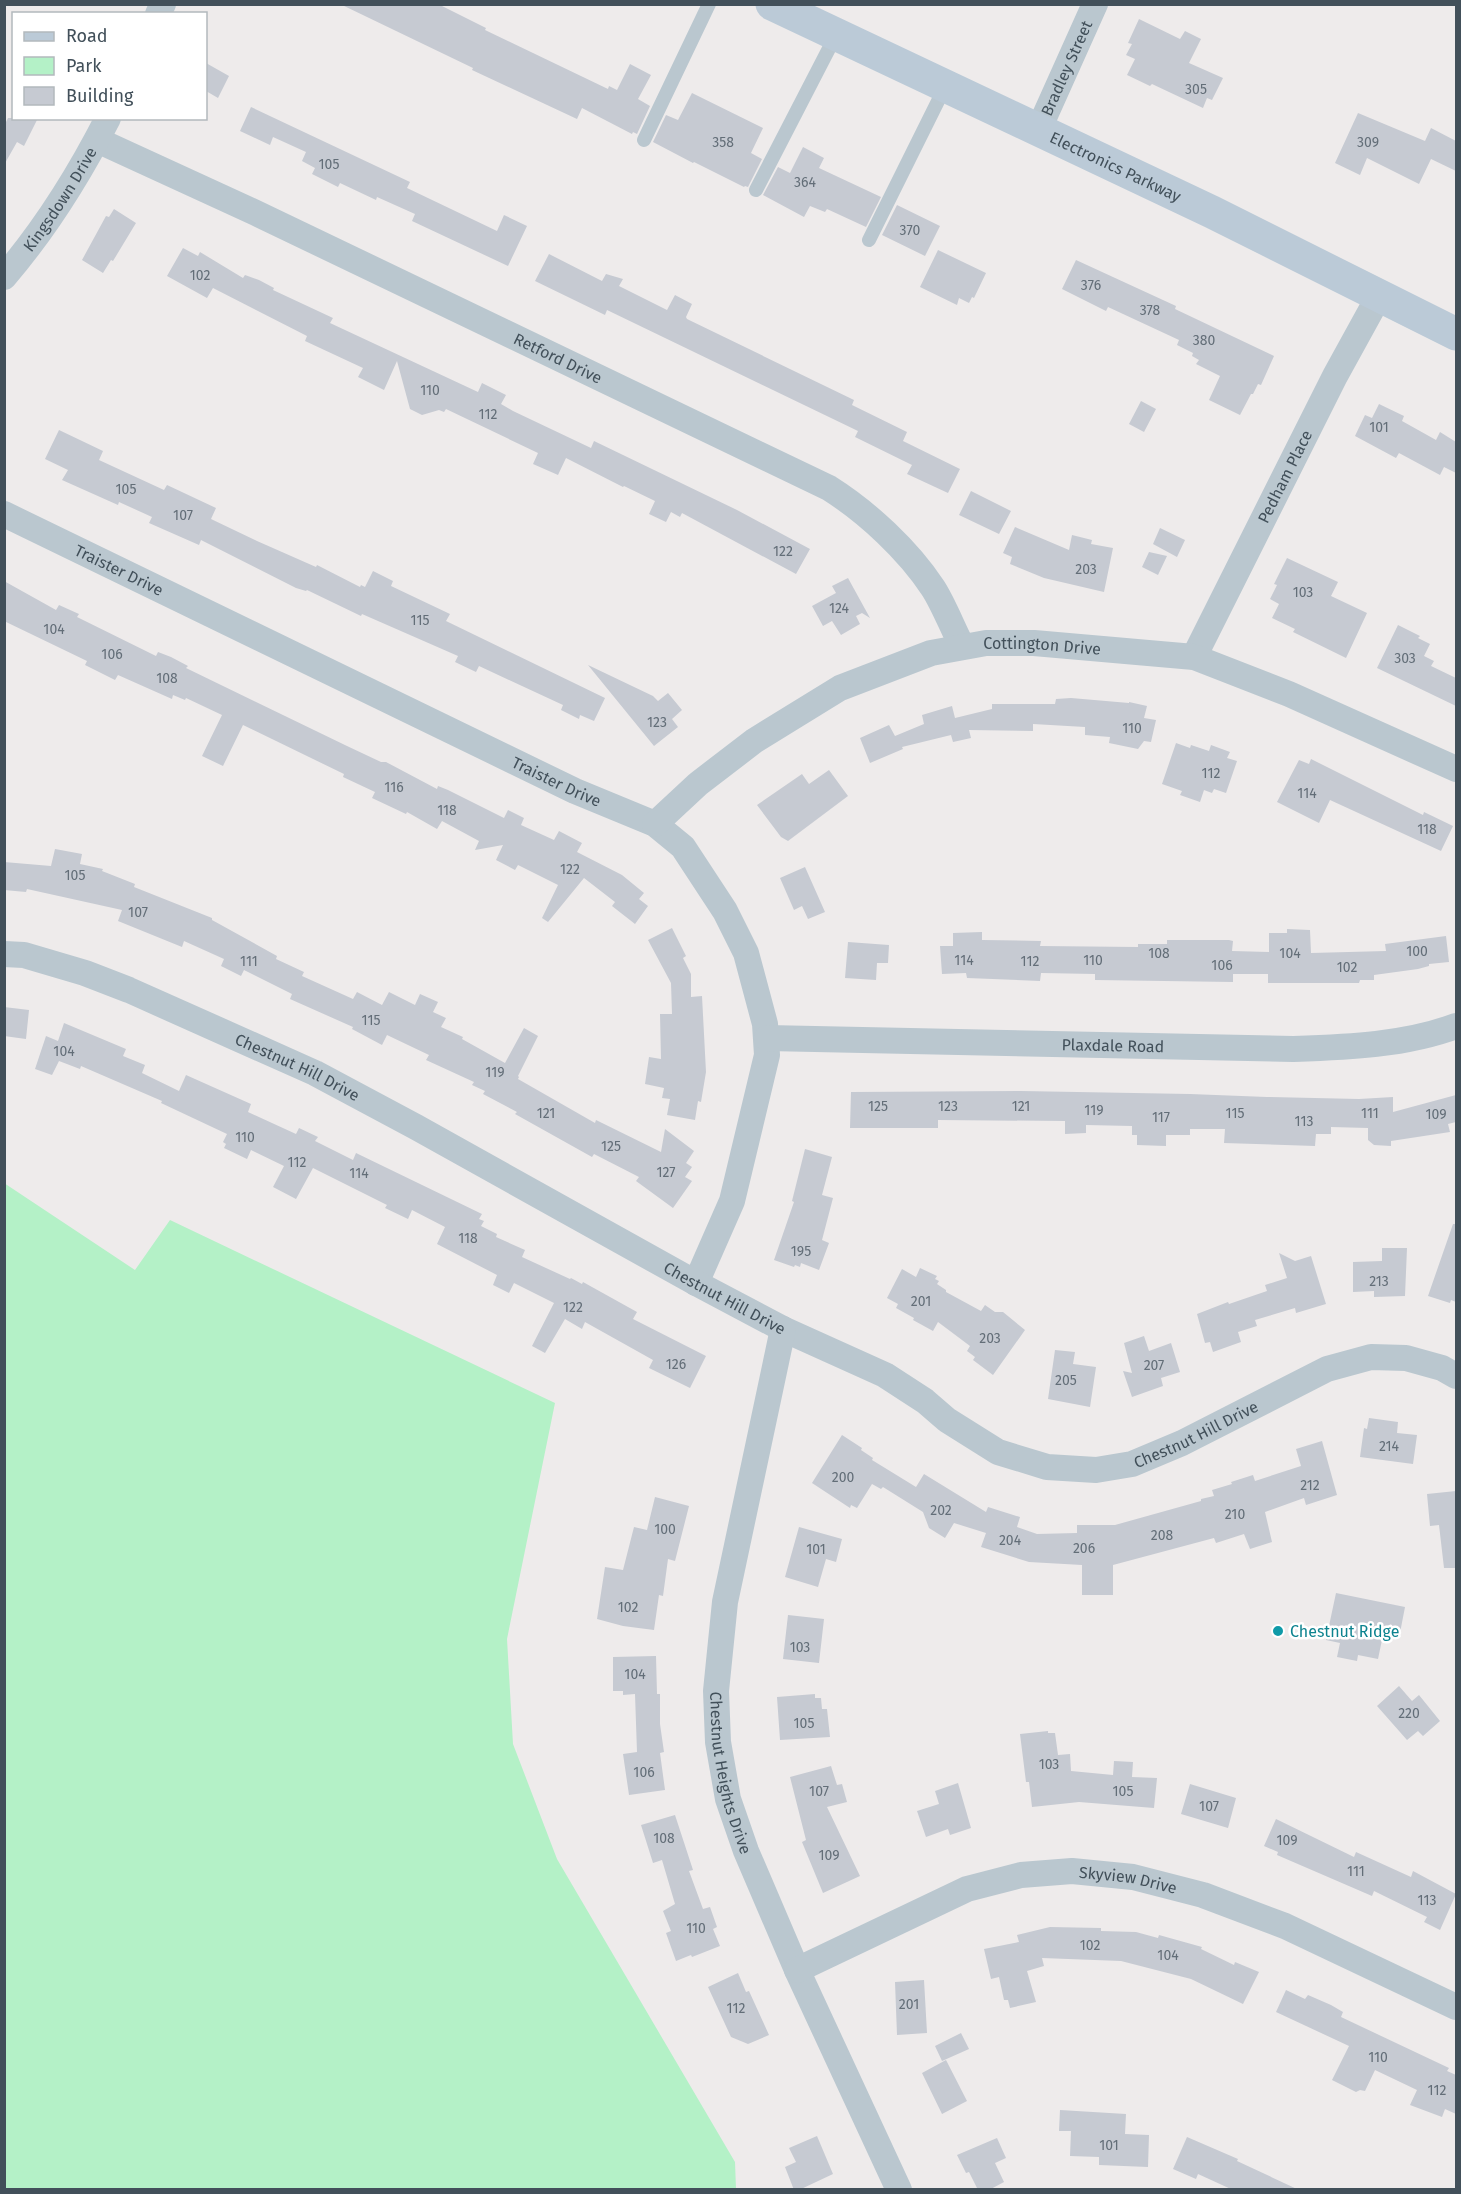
<svg xmlns="http://www.w3.org/2000/svg" width="1461" height="2194" font-family="'Fira Sans',sans-serif">
<style>
.green{fill:#b4f1c7}
.building{fill:#c6cad2}
.lines{fill:none;stroke-linecap:round;stroke-linejoin:round}
.lane{stroke:#bac7cf;stroke-width:14}
.street{stroke:#bac7cf;stroke-width:26}
.secondary{stroke:#bbcad7;stroke-width:33}
.culture-dot{fill:#0f9aa8;stroke:#fff;stroke-width:2}
.labels{text-anchor:middle;stroke-width:5;stroke-linejoin:round;paint-order:stroke}
.number-label{font-size:14px;fill:#636e78}
.street-label{font-size:16px;fill:#42505a;stroke:#fff}
.culture-label{font-size:16px;fill:#0d838f;stroke:#fff;text-anchor:start}
</style>
<rect width="100%" height="100%" fill="#eeebeb"/>
<path class="green" d="M4 1183 135 1270 170 1220 555 1403 507 1639 513 1744 557 1859 735 2162 736 2189H5Z"/>
<path class="building" d="M340 4H438L486 28 485 30 608 89 609 86 617 90 630 64 651 75 638 99 650 106 637 134 633 132 632 134 582 108 577 119 472 70 473 68Z
M1139 19 1180 39 1185 31 1201 39 1189 63 1223 78 1212 100 1207 98 1203 108 1152 84 1150 86 1127 75 1135 59 1126 55 1132 44 1128 43Z
M206 63 229 76 218 98 206 91Z
M692 93 763 128 751 153 762 159 748 187 745 186 744 187 694 162 693 163 653 142 666 115 678 120Z
M251 107 410 182 407 188 497 231 504 215 527 226 508 266 412 221 415 214 377 197 376 200 340 183 338 187 312 174 315 168 302 161 306 152 273 137 270 145 240 131Z
M1358 113 1425 141 1431 128 1456 141V171L1431 159 1419 184 1367 158 1360 175 1335 163Z
M8 118H38L24 146 17 142 4 165V126Z
M803 147 824 158 819 168 881 197 866 227 827 209 825 212 810 206 804 217 763 195 778 167 790 173Z
M897 205 940 226 925 256 882 235Z
M114 209 136 223 113 261 111 260 103 273 82 260 106 216 109 217Z
M183 248 198 256 200 252 243 278 245 275 259 280 274 288 273 290 333 318 330 323 478 392 482 383 506 395 501 404 513 411 591 448 594 441 737 510 810 549 796 574 682 513 680 517 671 512 666 522 649 514 655 501 624 486 623 487 566 458 558 475 533 464 538 453 446 409 444 412 439 410 422 415 410 409 397 361 384 390 358 377 363 368 305 341 307 336 213 288 207 298 167 276Z
M938 250 986 273 974 298 972 297 969 303 959 298 957 305 920 287Z
M549 254 602 281 606 274 623 279 619 286 667 310 675 295 692 304 686 317 687 319 854 400 852 405 907 432 903 441 960 469 948 493 907 474 912 465 855 437 858 431 607 310 605 315 535 281Z
M1076 260 1176 306 1175 309 1274 356 1261 385 1258 384 1253 394H1251L1240 415 1209 400 1220 376 1196 364 1199 360 1192 356 1193 353 1177 345 1179 340 1108 307 1106 311 1062 289Z
M1141 401 1156 409 1144 432 1129 424Z
M1379 404 1404 416 1402 421 1436 440 1440 432 1456 442V473L1444 467 1440 475 1399 453 1396 458 1355 436 1365 415 1372 418Z
M59 430 103 451 99 460 164 490 167 485 216 508 211 519 257 541 316 567 317 565 360 587 361 585 365 587 373 571 393 581 391 586 450 614 446 621 605 698 594 721 580 715 579 719 561 710 563 705 479 666 476 672 455 662 458 656 362 614 361 616 307 590 306 591 296 588 201 540 199 545 149 523 152 517 119 502 118 505 62 480 68 470 45 459Z
M971 491 1011 511 999 534 959 515Z
M1015 527 1069 550 1072 535 1092 540 1091 544 1113 548 1104 592 1044 578 1010 564 1012 557 1003 553Z
M1160 528 1185 540 1177 557 1153 544Z
M1149 552 1167 556 1158 575 1142 567Z
M1287 558 1338 582 1331 596 1367 613 1346 658 1293 632 1295 629 1272 618 1279 604 1270 599 1277 585 1274 584Z
M848 578 870 618 862 613 856 616 860 624 841 635 832 621 823 626 812 606 836 593 832 586Z
M4 581 56 610 59 605 79 614 77 617 156 656 158 652 171 657 188 666 186 668 347 746 381 762H386L437 789 438 786 448 790 504 818 508 810 524 818 521 825 554 840 559 831 582 843 577 852 622 875 644 893 639 899 648 906 635 924 612 906 615 902 584 878 548 922 542 918 558 885 518 865 515 870 496 860 503 845 475 850 479 841 442 821 437 829 407 812 406 814 372 798 375 792 343 777 344 774 243 725 223 766 202 756 222 715 186 698 185 700 173 695 172 699 118 675 115 680 85 665 87 661 4 621Z
M1398 625 1420 636 1418 638 1430 644 1424 656 1434 661 1431 666 1456 678V706L1377 668Z
M588 665 653 696 658 701 668 693 682 710 672 719 678 727 654 746Z
M1071 698 1129 703V702L1147 706 1144 718 1156 720 1151 742 1144 741 1138 749 1109 743 1110 737 1085 735V727L1033 724V731L969 730 971 738 953 742 951 735 902 747 903 749 870 763 860 738 889 725 895 736 924 724 922 715 952 706 955 718 992 709V704H1055L1056 699Z
M1176 743 1190 748 1191 745 1209 751 1211 745 1230 752 1227 758 1237 761 1226 793 1214 789 1212 793 1204 790 1200 802 1180 795 1182 791 1162 784Z
M1311 759 1423 815 1424 812 1453 826 1441 851 1330 800 1319 823 1277 802 1299 760 1309 764Z
M829 770 848 796 788 841 781 837 757 805 802 774 809 784Z
M55 849 82 854 80 864 103 869 102 871 135 884 134 887 212 918V920L277 956 276 959 304 972 302 976 353 999 357 992 382 1005 389 992 415 1005 420 994 438 1002 433 1012 446 1018 441 1027 463 1037 462 1039 505 1063 524 1028 538 1036 518 1076 519 1077 518 1079 595 1123 596 1120 661 1152 665 1129 694 1151 686 1163 692 1167 685 1177 692 1181 673 1208 636 1181 639 1177 594 1154 592 1157 515 1114 517 1112 483 1094 485 1091 472 1085 474 1082 426 1060 429 1055 387 1035 382 1045 352 1029 353 1027 290 999 292 994 244 970 241 976 221 966 224 959 184 941 182 947 118 921 122 910 27 889 26 892 4 890V862L51 866Z
M805 867 825 912 808 919 802 906 794 910 780 878Z
M672 928 686 956 683 958 691 974V997L702 996 706 1072 701 1102 698 1101 695 1120 667 1115 670 1099 662 1098 664 1088 645 1084 649 1057 661 1059 660 1014H672L671 983 648 940Z
M1287 929 1310 930 1311 953 1386 951 1385 944 1446 936 1449 962 1429 964V966L1418 969 1374 975V980H1360L1359 983H1268V974H1233V982L1095 980V974L1041 973 1040 981 967 978 966 973 942 974 940 946H953V933L982 932V940L1041 941 1040 946 1138 947V944H1167V940H1229L1233 941 1232 951 1269 952V933H1287Z
M848 942 889 945 888 963H877L876 980 845 978Z
M4 1007 29 1010 26 1039 4 1036Z
M64 1023 126 1049 123 1056 145 1065 142 1073 179 1091 186 1075 251 1104 248 1112 296 1134 299 1128 318 1137 315 1141 353 1160 356 1153 482 1214 479 1219 484 1221 481 1226 497 1234 496 1237 525 1250 522 1257 570 1279 571 1278 582 1284 583 1282 637 1312 633 1319 706 1356 690 1388 649 1368 653 1360 585 1322 582 1329 565 1319 545 1353 532 1346 554 1303 514 1283 509 1293 493 1285 497 1275 437 1244 445 1227 412 1210 408 1219 385 1208 387 1205 313 1168 296 1199 273 1187 284 1166 251 1150 247 1159 224 1148 226 1144 223 1142 227 1134 161 1103 162 1101 81 1066 80 1069 59 1061 52 1075 35 1069 46 1036 58 1041Z
M1021 1091 1190 1094 1267 1097 1359 1099 1393 1097V1112L1456 1095V1122L1448 1124 1450 1132 1391 1141V1146L1374 1145 1368 1140V1128L1331 1127V1134H1316L1315 1146 1224 1143 1225 1129H1190V1135H1166V1146L1137 1145V1135H1132V1126L1086 1125V1133L1065 1134V1121L938 1120V1128H850L851 1092Z
M805 1149 832 1157 822 1195 833 1198 822 1240 829 1243 819 1270 801 1263 800 1267 795 1265 794 1267 774 1260 794 1202 792 1201Z
M1453 1224H1456V1302L1451 1300 1450 1303 1428 1296Z
M1382 1248H1407L1405 1296 1374 1297V1291L1353 1292V1262L1382 1261Z
M1279 1253 1295 1261 1311 1256 1326 1304 1296 1313 1295 1308 1255 1320 1257 1326 1238 1332 1241 1342 1213 1352 1210 1342 1205 1343 1197 1314 1228 1302 1229 1304 1267 1291 1265 1285 1287 1278Z
M920 1268 937 1276 935 1279 939 1281 937 1284 946 1290V1292L981 1311 985 1305 995 1312H1003L1025 1330 993 1375 973 1360 975 1357 967 1351 970 1346 938 1322 933 1331 913 1320 914 1318 896 1308 898 1304 887 1298 902 1269 916 1277Z
M1144 1336 1149 1351 1171 1343 1180 1372 1161 1378 1163 1386 1132 1397 1123 1371 1132 1373 1124 1343Z
M1055 1350 1075 1352 1073 1364 1096 1367 1090 1407 1048 1399Z
M1369 1418 1398 1422 1397 1433 1417 1435 1413 1464 1360 1457 1364 1428 1367 1429Z
M842 1435 862 1448 861 1450 873 1458 872 1460 916 1487 924 1474 986 1512 988 1507 1020 1517 1017 1527 1037 1534 1077 1533V1525H1115L1201 1501V1499L1214 1496 1212 1490 1232 1484 1231 1482 1253 1475 1255 1481 1301 1466 1296 1449 1322 1441 1337 1495 1306 1505 1304 1498 1265 1512 1272 1542 1250 1549 1244 1534 1216 1543 1214 1538 1113 1565V1595H1082V1565L1029 1562 981 1547 986 1533 954 1523 945 1538 929 1528 923 1512 883 1487 881 1489 872 1484 857 1508 851 1505 850 1508 812 1483Z
M1456 1491V1568H1444L1439 1525 1430 1526 1427 1494Z
M655 1497 689 1506 675 1561 668 1559 663 1596 659 1595 654 1630 623 1626 597 1619 605 1567 623 1570 634 1527 647 1530Z
M799 1527 842 1539 836 1562 826 1559 818 1587 785 1577Z
M1336 1593 1405 1607 1399 1638 1383 1635 1378 1659 1358 1655 1357 1661 1337 1657 1340 1643 1326 1640Z
M788 1615 824 1619 819 1663 783 1659Z
M656 1656 657 1694H660V1724L664 1752 660 1753 665 1790 629 1795 623 1754 637 1752 635 1694 623 1695V1691H613V1657Z
M1399 1686 1412 1701 1419 1695 1440 1721 1423 1736 1418 1731 1407 1740 1377 1706Z
M815 1694V1698H821L822 1709H827L830 1737 780 1740 777 1697Z
M1048 1731V1733H1055L1058 1755 1070 1754 1071 1771 1113 1775 1114 1761 1133 1762 1132 1777 1157 1778 1154 1808 1079 1802 1032 1807 1029 1782H1026L1020 1734Z
M831 1766 837 1785 842 1784 847 1802 827 1807 860 1876 823 1893 802 1842 806 1840 790 1777Z
M958 1783 971 1828 950 1835 948 1829 926 1837 917 1811 939 1804 935 1791Z
M1190 1784 1236 1798 1228 1828 1181 1814Z
M675 1815 693 1870 689 1871 703 1909 710 1907 717 1927 713 1929 720 1946 692 1957 691 1955 676 1961 666 1933 671 1931 663 1911 675 1904 662 1860 653 1863 641 1825Z
M1276 1819 1354 1857 1356 1852 1411 1877 1413 1871 1456 1894 1440 1930 1424 1922 1427 1917 1374 1891 1372 1896 1277 1855 1278 1852 1264 1846Z
M1050 1927 1101 1928V1931L1136 1932 1158 1938 1159 1935 1202 1947 1201 1949 1234 1965 1235 1962 1259 1972 1243 2004 1191 1979 1121 1961 1042 1958 1044 1966 1027 1971 1036 2002 1010 2008 1008 2000H1004L999 1977 991 1979 984 1949 1019 1942 1017 1935Z
M738 1973 746 1992 749 1991 769 2035 748 2044 731 2037 708 1987Z
M924 1980 927 2033 897 2035 895 1982Z
M1286 1990 1305 1999 1308 1995 1331 2005 1343 2012 1341 2017 1449 2068 1447 2071 1456 2075V2114L1445 2109 1442 2117 1410 2105 1417 2090 1375 2070 1365 2091 1360 2090 1356 2092 1332 2080 1349 2046 1276 2012Z
M961 2033 969 2049 942 2061 935 2046Z
M946 2060 967 2101 942 2114 922 2073Z
M1060 2110 1126 2114 1125 2134 1149 2135 1148 2167 1099 2165V2157L1070 2156 1071 2131H1059Z
M817 2136 833 2174 799 2190H794L785 2167 796 2162 789 2148Z
M1187 2137 1238 2159 1237 2161 1299 2190H1233L1198 2174 1196 2179 1173 2169Z
M997 2138 1006 2158 995 2163 1004 2182 989 2190H978L969 2172 966 2173 957 2155Z"/>
<g class="lines">
<path class="lane" d="M644 140 709 4
M756 190 836 35
M869 240 945 87"/>
<g class="street">
<path d="M158 14 163 4"/>
<path id="s1" d="M1038 131 1095 4"/>
<path id="s2" d="M97 140 256 213 829 488C867 512 908 550 933 588 944 605 952 627 962 646"/>
<path id="s3" d="M4 277C46 228 79 175 108 118"/>
<path id="s4" d="M4 514 575 791 655 824 683 847 725 911 746 953 765 1024 767 1055 732 1201 696 1283"/>
<path id="s5" d="M1194 657 1335 376 1379 296"/>
<path id="s6" d="M655 824 698 784 754 741 840 688 931 653 986 643H1034L1194 657 1289 694 1456 769"/>
<path id="s7" d="M4 954 24 955 85 973 129 990 315 1073 416 1127 696 1283 783 1329 885 1375 925 1401 947 1420 998 1452 1047 1467 1096 1470 1132 1464 1182 1443 1327 1369 1371 1357 1406 1358 1442 1368 1456 1376"/>
<path id="s8" d="M767 1038 1293 1049C1348 1047 1405 1045 1456 1026"/>
<path id="s9" d="M783 1329 725 1602 716 1691 718 1742 728 1799 746 1851 797 1970 899 2190"/>
<path id="s10" d="M797 1970 967 1889 1021 1875 1072 1871 1133 1877 1203 1895 1285 1926 1456 2007"/>
</g>
<path class="secondary" id="s11" d="M772 4 1212 212 1456 334"/>
</g>
<circle class="culture-dot" cx="1278" cy="1631" r="6"/>
<g class="labels">
<g class="number-label">
<text x="1196" y="94">305</text>
<text x="723" y="147">358</text>
<text x="1368" y="147">309</text>
<text x="329" y="169">105</text>
<text x="805" y="187">364</text>
<text x="910" y="235">370</text>
<text x="200" y="280">102</text>
<text x="1091" y="290">376</text>
<text x="1150" y="315">378</text>
<text x="1204" y="345">380</text>
<text x="430" y="395">110</text>
<text x="488" y="419">112</text>
<text x="1379" y="432">101</text>
<text x="126" y="494">105</text>
<text x="183" y="520">107</text>
<text x="783" y="556">122</text>
<text x="1086" y="574">203</text>
<text x="1303" y="597">103</text>
<text x="839" y="613">124</text>
<text x="420" y="625">115</text>
<text x="54" y="634">104</text>
<text x="112" y="659">106</text>
<text x="1405" y="663">303</text>
<text x="167" y="683">108</text>
<text x="657" y="727">123</text>
<text x="1132" y="733">110</text>
<text x="1211" y="778">112</text>
<text x="394" y="792">116</text>
<text x="1307" y="798">114</text>
<text x="447" y="815">118</text>
<text x="1427" y="834">118</text>
<text x="570" y="874">122</text>
<text x="75" y="880">105</text>
<text x="138" y="917">107</text>
<text x="1417" y="956">100</text>
<text x="1159" y="958">108</text>
<text x="1290" y="958">104</text>
<text x="964" y="965">114</text>
<text x="1093" y="965">110</text>
<text x="249" y="966">111</text>
<text x="1030" y="966">112</text>
<text x="1222" y="970">106</text>
<text x="1347" y="972">102</text>
<text x="371" y="1025">115</text>
<text x="64" y="1056">104</text>
<text x="495" y="1077">119</text>
<text x="878" y="1111">125</text>
<text x="948" y="1111">123</text>
<text x="1021" y="1111">121</text>
<text x="1094" y="1115">119</text>
<text x="546" y="1118">121</text>
<text x="1235" y="1118">115</text>
<text x="1370" y="1118">111</text>
<text x="1436" y="1119">109</text>
<text x="1161" y="1122">117</text>
<text x="1304" y="1126">113</text>
<text x="245" y="1142">110</text>
<text x="611" y="1151">125</text>
<text x="297" y="1167">112</text>
<text x="666" y="1177">127</text>
<text x="359" y="1178">114</text>
<text x="468" y="1243">118</text>
<text x="801" y="1256">195</text>
<text x="1379" y="1286">213</text>
<text x="921" y="1306">201</text>
<text x="573" y="1312">122</text>
<text x="990" y="1343">203</text>
<text x="676" y="1369">126</text>
<text x="1154" y="1370">207</text>
<text x="1066" y="1385">205</text>
<text x="1389" y="1451">214</text>
<text x="843" y="1482">200</text>
<text x="1310" y="1490">212</text>
<text x="941" y="1515">202</text>
<text x="1235" y="1519">210</text>
<text x="665" y="1534">100</text>
<text x="1162" y="1540">208</text>
<text x="1010" y="1545">204</text>
<text x="1084" y="1553">206</text>
<text x="816" y="1554">101</text>
<text x="628" y="1612">102</text>
<text x="800" y="1652">103</text>
<text x="635" y="1679">104</text>
<text x="1409" y="1718">220</text>
<text x="804" y="1728">105</text>
<text x="1049" y="1769">103</text>
<text x="644" y="1777">106</text>
<text x="819" y="1796">107</text>
<text x="1123" y="1796">105</text>
<text x="1209" y="1811">107</text>
<text x="664" y="1843">108</text>
<text x="1287" y="1845">109</text>
<text x="829" y="1860">109</text>
<text x="1356" y="1876">111</text>
<text x="1427" y="1905">113</text>
<text x="696" y="1933">110</text>
<text x="1090" y="1950">102</text>
<text x="1168" y="1960">104</text>
<text x="909" y="2009">201</text>
<text x="736" y="2013">112</text>
<text x="1378" y="2062">110</text>
<text x="1437" y="2095">112</text>
<text x="1109" y="2150">101</text>
</g>
<g class="street-label">
<text dy="6" stroke="none"><textPath href="#s1" startOffset="69">Bradley Street</textPath></text>
<text dy="6" stroke="none"><textPath href="#s11" startOffset="380">Electronics Parkway</textPath></text>
<text dy="6" stroke="none"><textPath href="#s3" startOffset="96">Kingsdown Drive</textPath></text>
<text dy="6" stroke="none"><textPath href="#s2" startOffset="510">Retford Drive</textPath></text>
<text dy="6" stroke="none"><textPath href="#s5" startOffset="202">Pedham Place</textPath></text>
<text dy="6" stroke="none"><textPath href="#s4" startOffset="128">Traister Drive</textPath></text>
<text dy="6" stroke="none"><textPath href="#s6" startOffset="440">Cottington Drive</textPath></text>
<text dy="6" stroke="none"><textPath href="#s4" startOffset="614">Traister Drive</textPath></text>
<text dy="6" stroke="none"><textPath href="#s8" startOffset="346">Plaxdale Road</textPath></text>
<text dy="6" stroke="none"><textPath href="#s7" startOffset="316">Chestnut Hill Drive</textPath></text>
<text dy="6" stroke="none"><textPath href="#s7" startOffset="802">Chestnut Hill Drive</textPath></text>
<text dy="6" stroke="none"><textPath href="#s7" startOffset="1324">Chestnut Hill Drive</textPath></text>
<text dy="6" stroke="none"><textPath href="#s9" startOffset="452">Chestnut Heights Drive</textPath></text>
<text dy="6" stroke="none"><textPath href="#s10" startOffset="352">Skyview Drive</textPath></text>
</g>
<g class="culture-label">
<text x="1290" y="1637">Chestnut Ridge</text>
</g>
</g>
<rect width="1461" height="2194" fill="none" stroke="#42505a" stroke-width="12"/>
<rect x="12" y="12" width="195" height="108" fill="#ffffff" stroke="#b3b9bd" stroke-width="1.5"/>
<rect x="24" y="32" width="30" height="9" fill="#bbcad7" stroke="#b3b9bd" stroke-width="1.5"/>
<text x="66" y="42" font-size="18" fill="#42505a">Road</text>
<rect x="24" y="57" width="30" height="18" fill="#b4f1c7" stroke="#b3b9bd" stroke-width="1.5"/>
<text x="66" y="72" font-size="18" fill="#42505a">Park</text>
<rect x="24" y="87" width="30" height="18" fill="#c6cad2" stroke="#b3b9bd" stroke-width="1.5"/>
<text x="66" y="102" font-size="18" fill="#42505a">Building</text>
</svg>
